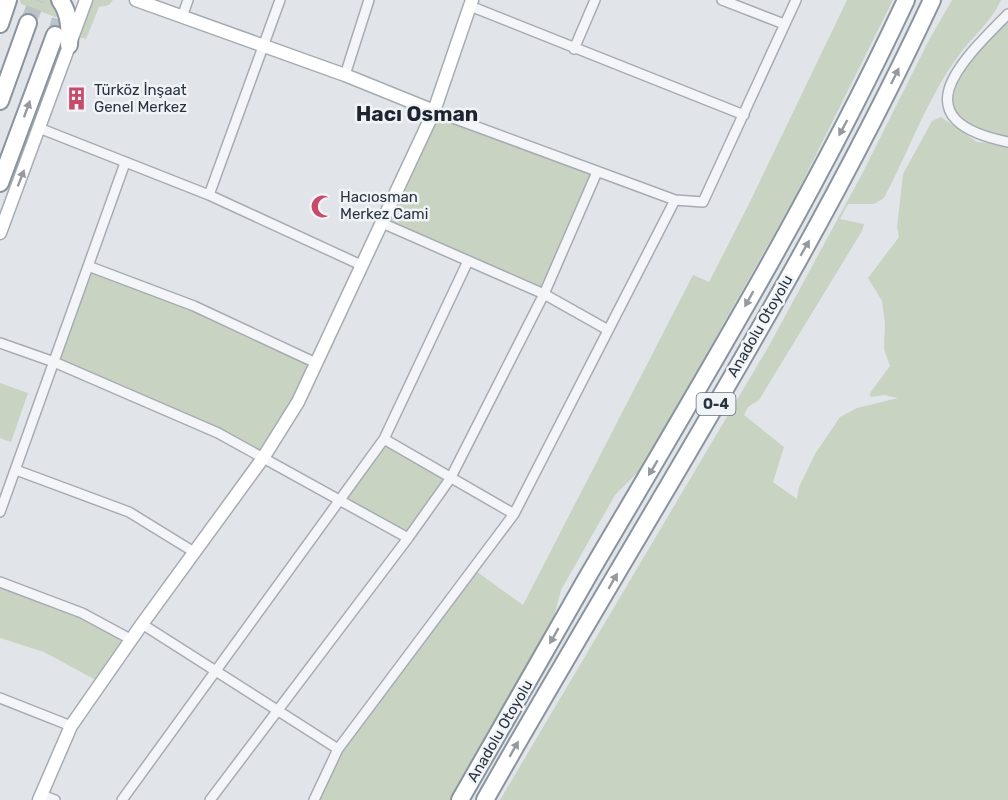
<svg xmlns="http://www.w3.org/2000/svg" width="1008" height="800" font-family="Rubik,sans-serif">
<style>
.green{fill:#c8d3c2}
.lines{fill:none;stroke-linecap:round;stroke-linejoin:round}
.highway-tunnel{stroke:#bcc2c7;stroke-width:16;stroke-dasharray:16 8;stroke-linecap:butt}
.street-casing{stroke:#a6acb3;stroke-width:12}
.secondary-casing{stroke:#a6acb3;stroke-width:15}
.highway-casing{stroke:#89949f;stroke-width:20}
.street{stroke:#f4f5f8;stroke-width:9}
.secondary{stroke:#fff;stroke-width:12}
.highway{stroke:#fff;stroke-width:16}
.oneway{fill:#949aa0}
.labels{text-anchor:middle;stroke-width:5;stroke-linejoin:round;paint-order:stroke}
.shield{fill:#f1f4f7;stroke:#666e77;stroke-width:1.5}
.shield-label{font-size:14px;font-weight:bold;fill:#2a3440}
.poi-label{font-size:15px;fill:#2a3440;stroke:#f1f4f7;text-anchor:start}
.street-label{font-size:15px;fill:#2a3440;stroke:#f1f4f7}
.district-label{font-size:21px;font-weight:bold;fill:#1c2531;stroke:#f1f4f7}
</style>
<rect width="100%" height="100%" fill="#e1e5e9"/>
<path class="green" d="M20 0H51L58 9 59 16 55 17 21 4Z
M93 0H113L109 5 99 7 86 39 78 37Z
M847 0H893L795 197 642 468 615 495 561 590 552 624 534 653 451 800H314L338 749 473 569 523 605 693 275 709 282 748 206Z
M952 0H1001C991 22 973 36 959 55 927 98 909 151 884 198L874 204H848L840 219 864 224 862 231 759 400 748 407 744 415 784 447 773 482 797 499 799 487 815 454 840 417 857 408 898 398 884 395 871 397 870 393 890 366 884 349 885 323 882 301 868 278 899 237 897 227 903 174 932 121 941 117 977 142 990 143 1008 148V800H500L770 344 862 174 929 40Z
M1008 20V137C997 134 982 133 972 128 922 101 987 44 1008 20Z
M434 111 597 172 544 294 382 223Z
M88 266 194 306 316 363 263 458 54 362Z
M0 383 28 393 11 442 0 438Z
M384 439 450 479 408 538 341 500Z
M0 582 82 613 132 640 101 683 44 652 0 638Z"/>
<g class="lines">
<path class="highway-tunnel" d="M28 23 37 0
M55 35 66 0"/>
<defs>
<path id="street" d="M722 0 784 24
M470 6 744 115
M1008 14C960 62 900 120 1008 142
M182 17 188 0
M574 49 595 0
M345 75 369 0
M434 111 675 200 703 202 796 0
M39 128 209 195 361 265
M209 195 280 0
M382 223 544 294 608 330
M88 266 194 306 316 363
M0 343 54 362 218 433 408 538
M384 439 514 514
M16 470 129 512 194 552
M0 512 125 163
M0 582 82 613 132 640
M142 624 338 749
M0 698 71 726
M42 795 55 800
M122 800 384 439 468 261
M210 800 408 538 450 479 544 294 597 172
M314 800 338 749 514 514 675 200"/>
<path id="secondary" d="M136 0 345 75 434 111
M0 233 86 0
M39 800 71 726 142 624 263 458 298 402 434 111 472 0"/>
<path id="highway" d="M60 0C70 14 70 29 69 45
M0 24 8 0
M0 101 28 23
M0 183 55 35
M460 800C503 726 545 651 588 576 699 387 813 199 906 0
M485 800C635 534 803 277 932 0"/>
</defs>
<use href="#street" class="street-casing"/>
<use href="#secondary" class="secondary-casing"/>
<use href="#highway" class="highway-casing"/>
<use href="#street" class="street"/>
<use href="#secondary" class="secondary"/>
<use href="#highway" class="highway"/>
</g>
<defs><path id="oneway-solid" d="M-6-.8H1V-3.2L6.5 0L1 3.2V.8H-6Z" transform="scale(1.5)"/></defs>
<g class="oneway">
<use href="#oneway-solid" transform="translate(895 76) rotate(-64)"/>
<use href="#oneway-solid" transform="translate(27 109) rotate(-70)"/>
<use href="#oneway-solid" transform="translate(843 128) rotate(118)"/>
<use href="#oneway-solid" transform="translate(21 178) rotate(-69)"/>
<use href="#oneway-solid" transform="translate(805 248) rotate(-60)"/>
<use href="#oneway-solid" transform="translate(749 299) rotate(119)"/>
<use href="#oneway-solid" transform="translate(653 468) rotate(121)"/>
<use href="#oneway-solid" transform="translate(613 581) rotate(-60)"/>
<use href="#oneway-solid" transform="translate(554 636) rotate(120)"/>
<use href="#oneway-solid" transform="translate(514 749) rotate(-60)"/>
</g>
<defs>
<symbol id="building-bare" viewBox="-9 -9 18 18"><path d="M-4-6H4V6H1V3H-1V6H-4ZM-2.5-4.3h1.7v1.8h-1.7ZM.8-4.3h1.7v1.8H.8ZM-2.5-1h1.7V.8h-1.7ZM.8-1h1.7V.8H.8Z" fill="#c94b6b" stroke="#f1f4f7" stroke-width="2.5" paint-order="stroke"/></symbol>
<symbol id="mosque-bare" viewBox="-9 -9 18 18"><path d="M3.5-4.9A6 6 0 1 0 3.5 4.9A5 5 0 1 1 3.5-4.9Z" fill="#c94b6b" stroke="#f1f4f7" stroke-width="2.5" paint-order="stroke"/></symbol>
</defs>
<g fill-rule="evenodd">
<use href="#building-bare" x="60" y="82" width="33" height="33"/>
<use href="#mosque-bare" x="306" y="190" width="33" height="33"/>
</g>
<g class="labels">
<rect class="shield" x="696.5" y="393" width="39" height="22" rx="4.5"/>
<g class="shield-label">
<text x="716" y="409">O-4</text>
</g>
<g class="poi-label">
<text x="94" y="95">Türköz İnşaat<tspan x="94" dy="17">Genel Merkez</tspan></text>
<text x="340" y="202">Hacıosman<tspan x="340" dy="17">Merkez Cami</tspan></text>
</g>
<g class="street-label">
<text transform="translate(760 326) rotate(-60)" y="5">Anadolu Otoyolu</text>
<text transform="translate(500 731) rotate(-60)" y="5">Anadolu Otoyolu</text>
</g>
<g class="district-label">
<text x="417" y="121">Hacı Osman</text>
</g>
</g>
</svg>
